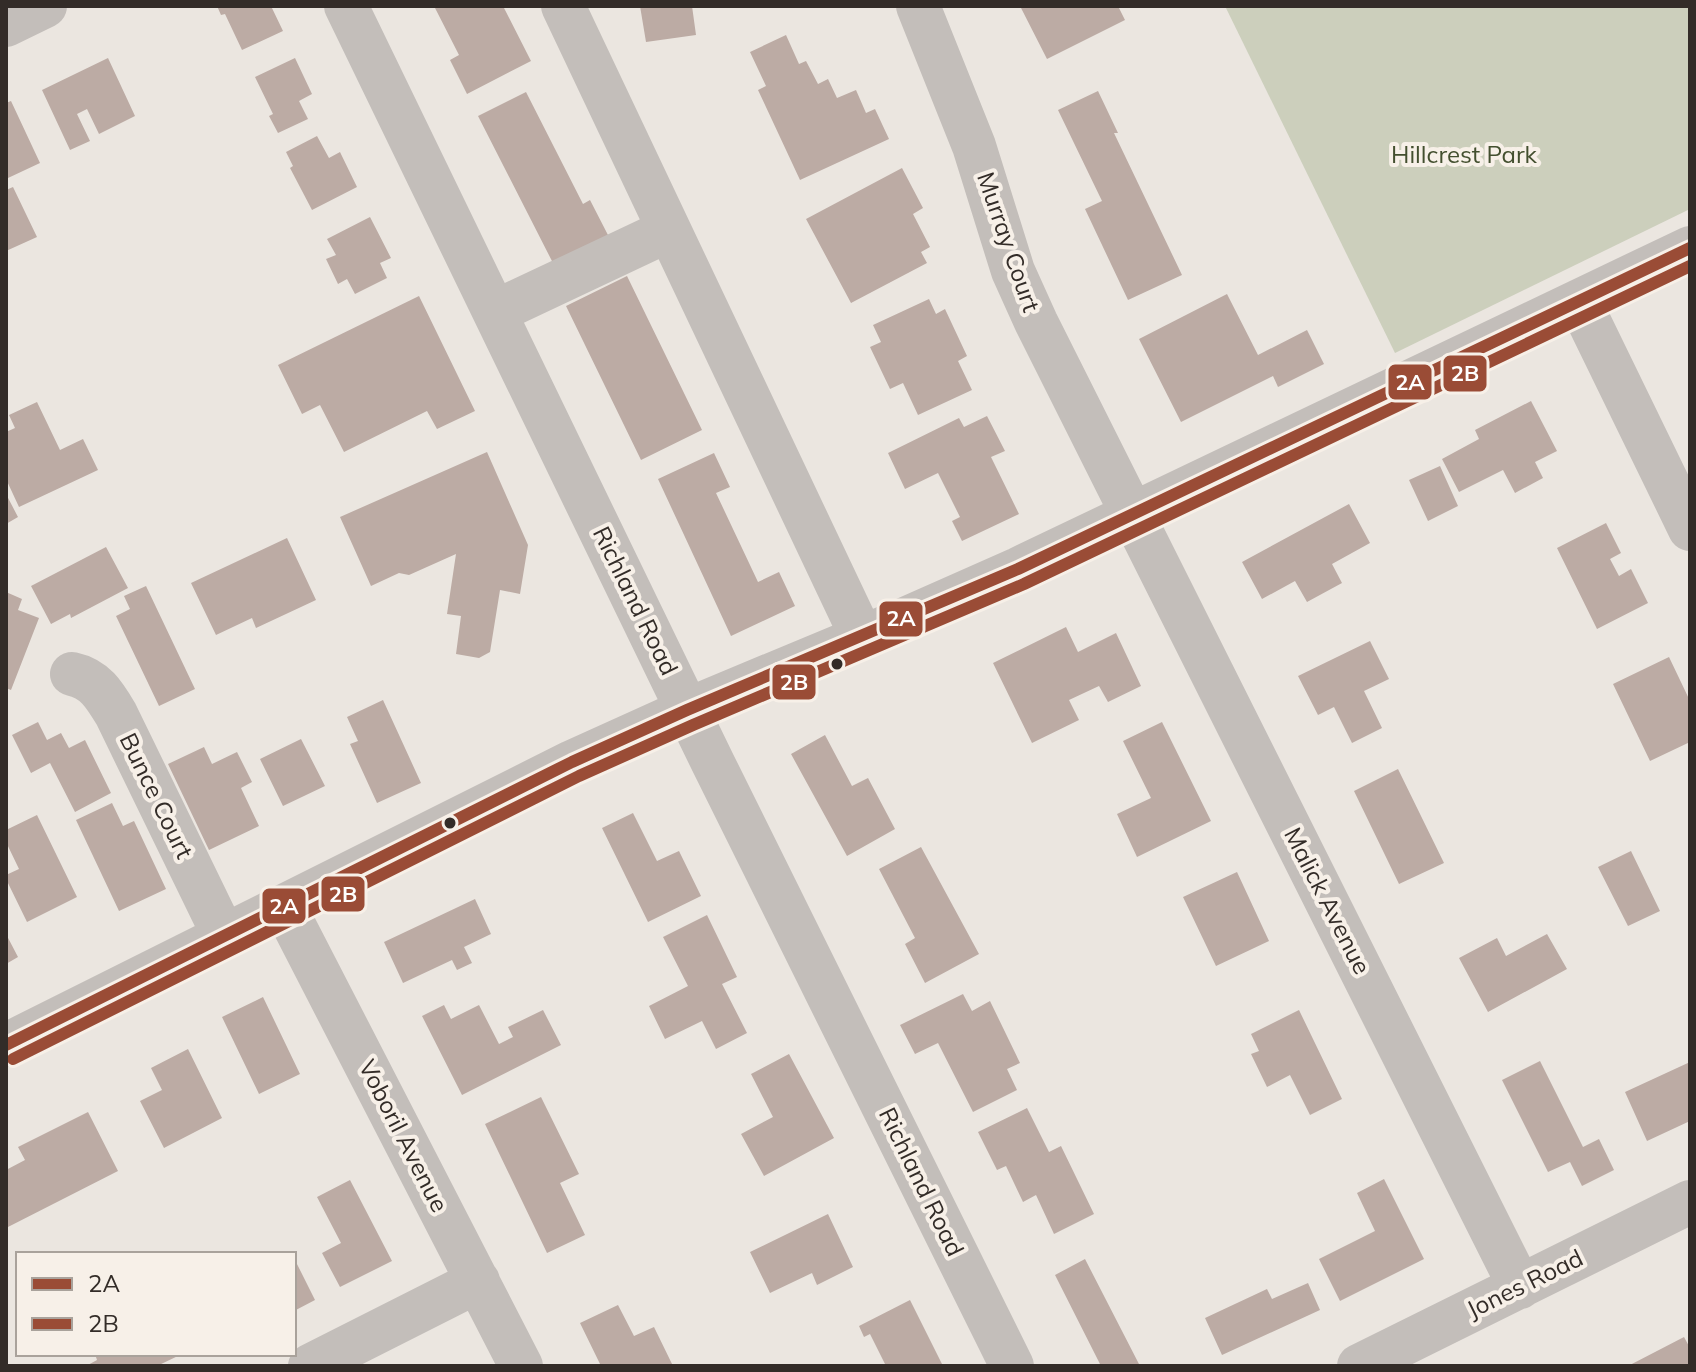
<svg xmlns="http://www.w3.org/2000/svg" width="1696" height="1372" font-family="Mulish,sans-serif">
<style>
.green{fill:#cccfbc}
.building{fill:#bcaba4}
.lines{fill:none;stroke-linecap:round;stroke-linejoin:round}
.minor{stroke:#c3beba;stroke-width:44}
.bus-1-casing{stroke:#f7f0e8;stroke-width:18}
.bus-2-casing{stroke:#f7f0e8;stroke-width:18}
.bus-1{stroke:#9a4c36;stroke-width:12}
.bus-2{stroke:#9a4c36;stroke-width:12}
.bus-dot{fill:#332c28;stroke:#f7f0e8;stroke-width:3}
.labels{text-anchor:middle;stroke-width:8;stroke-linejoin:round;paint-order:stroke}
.park-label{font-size:24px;fill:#434f2f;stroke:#f7f0e8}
.street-label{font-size:24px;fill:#332c28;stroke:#f7f0e8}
.line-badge{stroke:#f7f0e8;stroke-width:3}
.badge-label{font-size:22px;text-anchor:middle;font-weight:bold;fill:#fff}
</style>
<rect width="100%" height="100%" fill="#ebe6e0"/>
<path class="green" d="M1225 6H1690V209L1395 353Z"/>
<path class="building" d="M217 6H271L283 31 242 50 225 14 221 15Z
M434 6H503L531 61 467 94 450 60 459 55Z
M640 6H692L696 35 646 42Z
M1020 6H1118L1125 20 1047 59Z
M786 35 799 64 806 61 818 84 828 79 837 98 856 90 866 113 875 109 889 139 800 180 758 90 766 86 750 52Z
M108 58 135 116 99 134 87 109 77 114 90 141 70 150 42 90Z
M295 58 312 94 299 101 308 119 278 133 269 116 273 114 255 77Z
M1098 91 1118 133H1114L1182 275 1128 300 1085 209 1102 201 1058 110Z
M526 92 583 204 590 200 609 237 554 265 478 116Z
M11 101 40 163 8 178 6 174V103Z
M317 136 329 158 340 152 357 187 312 210 290 168 293 166 286 152Z
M902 168 923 208 913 214 930 247 921 252 927 263 851 303 806 219Z
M13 187 37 237 6 251V190Z
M370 217 391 258 380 263 387 278 355 294 347 279 338 284 326 259 336 255 327 239Z
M627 276 702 430 641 460 566 306Z
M1227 294 1258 355 1307 330 1324 364 1278 387 1273 376 1181 422 1139 339Z
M419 296 475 411 437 429 427 411 344 452 320 405 302 414 278 365Z
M929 299 936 314 945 309 967 356 958 361 972 390 918 415 903 383 890 389 870 347 881 342 873 325Z
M1531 401 1557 451 1535 462 1543 478 1515 493 1503 470 1459 492 1442 459 1479 439 1475 430Z
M37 402 60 450 83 439 98 470 19 507 6 479V432L15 428 9 415Z
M987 416 1005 451 991 457 1019 514 962 541 952 521 960 517 938 473 905 489 888 453 959 418 964 427Z
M487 452 528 545 520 594 500 590 490 652 479 658 456 654 461 616 447 614 456 554 409 575 399 573 371 586 340 517Z
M714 453 730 487 716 493 758 582 779 572 795 606 731 636 658 479Z
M1440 466 1458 506 1428 521 1409 480Z
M6 494 18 517 6 524Z
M1349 504 1370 543 1332 564 1342 583 1307 602 1295 581 1262 599 1242 562Z
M1606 523 1621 553 1610 559 1619 576 1631 569 1648 603 1597 629 1557 548Z
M287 538 316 600 256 628 252 618 216 635 191 583Z
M106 547 128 588 71 618 70 614 51 624 31 586Z
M146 586 195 689 159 706 116 616 130 609 124 596Z
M6 592 22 599 18 610 39 618 11 690 6 688Z
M1066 627 1078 652 1116 633 1141 686 1108 702 1099 686 1069 700 1079 720 1032 743 993 663Z
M1370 641 1389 679 1364 691 1382 728 1352 743 1334 707 1318 715 1298 676Z
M1669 657 1690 701V742L1650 761 1613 684Z
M383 700 421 783 377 803 350 744 358 741 347 717Z
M38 722 47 740 61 733 69 748 85 740 111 793 75 812 50 763 31 773 12 735Z
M1162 722 1211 821 1137 857 1117 814 1151 798 1123 741Z
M825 735 852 786 868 778 895 829 847 856 791 754Z
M301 739 325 786 283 806 260 759Z
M204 747 212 764 237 752 252 782 241 788 259 826 209 850 168 764Z
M1398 769 1444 863 1399 884 1354 791Z
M112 803 123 826 134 821 166 889 119 911 76 820Z
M633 813 657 861 679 851 701 896 648 922 602 828Z
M37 815 77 897 27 922 6 879V875L19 869 6 842V830Z
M921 847 979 954 925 983 905 944 915 938 879 869Z
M1631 851 1660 911 1628 926 1598 867Z
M1237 872 1269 941 1216 966 1183 897Z
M475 899 491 934 464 947 472 963 457 970 452 960 403 983 384 942Z
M707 915 737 977 722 984 747 1033 716 1049 702 1021 665 1039 649 1006 688 986 663 937Z
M6 934 18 957 6 964Z
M1547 934 1567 969 1488 1012 1459 958 1497 938 1506 956Z
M963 994 972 1011 990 1001 1020 1063 1007 1069 1017 1090 973 1112 938 1043 915 1054 900 1025Z
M263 997 300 1074 259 1094 222 1017Z
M444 1005 451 1019 479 1005 499 1044 513 1037 508 1027 543 1010 561 1045 462 1095 422 1016Z
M1299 1010 1342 1099 1310 1115 1290 1075 1267 1087 1251 1054 1259 1051 1251 1034Z
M188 1049 222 1118 164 1148 140 1101 162 1090 151 1068Z
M789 1054 834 1138 764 1176 741 1134 773 1117 751 1074Z
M1540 1061 1583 1147 1599 1139 1614 1170 1582 1186 1570 1162 1548 1172 1502 1080Z
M1690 1062V1121L1647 1141 1625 1092Z
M541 1097 579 1174 560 1183 585 1235 547 1253 485 1124Z
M1027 1108 1049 1152 1061 1146 1094 1214 1054 1234 1036 1195 1023 1202 1006 1166 997 1170 978 1132Z
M88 1112 118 1171 6 1228V1170L25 1160 18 1147Z
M1384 1179 1424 1259 1340 1301 1319 1259 1375 1231 1357 1193Z
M350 1180 392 1261 340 1287 322 1253 341 1243 317 1197Z
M828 1214 853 1267 817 1285 812 1273 770 1293 750 1252Z
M294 1258 315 1300 294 1311Z
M1085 1259 1140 1366H1101L1055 1275Z
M1308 1283 1320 1310 1222 1355 1205 1318 1267 1289 1272 1299Z
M910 1300 943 1366H886L870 1334 864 1337 859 1326Z
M618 1305 634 1336 654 1327 673 1366H601L580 1323Z
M1684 1337 1690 1348V1366H1628Z
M95 1354H182L157 1366H86L97 1360Z"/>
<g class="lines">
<path class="minor" d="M346 6 713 763 1012 1366
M563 6 862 637
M918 6 974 146 1013 271 1036 322 1520 1287
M6 25 45 6
M1579 301 1690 529
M495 312 669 230
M72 674C95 679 104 694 116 714L224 936
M284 906 521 1366
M6 1045 572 762 687 710 896 623 1018 569 1690 248
M310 1366 478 1281
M1359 1366 1690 1202"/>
<defs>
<path id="bus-1" d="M6 1045 572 762 687 710 1018 569 1690 248"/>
<path id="bus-2" d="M13 1059 579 776 693 725 1024 584 1690 266"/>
</defs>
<use href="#bus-1" class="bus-1-casing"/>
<use href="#bus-2" class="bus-2-casing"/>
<use href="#bus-1" class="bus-1"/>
<use href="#bus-2" class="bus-2"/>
</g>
<g class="bus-dot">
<circle cx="837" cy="664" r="7"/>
<circle cx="450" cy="823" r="7"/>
</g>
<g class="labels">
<g class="park-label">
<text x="1464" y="163">Hillcrest Park</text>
</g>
<g class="street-label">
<text transform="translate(1008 242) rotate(71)" y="8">Murray Court</text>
<text transform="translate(635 601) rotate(64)" y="8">Richland Road</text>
<text transform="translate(156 796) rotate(64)" y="8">Bunce Court</text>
<text transform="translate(1327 901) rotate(63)" y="8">Malick Avenue</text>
<text transform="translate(403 1136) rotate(63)" y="8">Voboril Avenue</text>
<text transform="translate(921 1182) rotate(64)" y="8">Richland Road</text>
<text transform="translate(1525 1284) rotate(-26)" y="8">Jones Road</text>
</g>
</g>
<g class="line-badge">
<rect x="1442" y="354" width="46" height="39" rx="8" fill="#9a4c36"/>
<rect x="1387" y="363" width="46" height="38" rx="8" fill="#9a4c36"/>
<rect x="878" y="600" width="46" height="38" rx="8" fill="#9a4c36"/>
<rect x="771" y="663" width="46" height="38" rx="8" fill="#9a4c36"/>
<rect x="320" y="875" width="46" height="38" rx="8" fill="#9a4c36"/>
<rect x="261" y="887" width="46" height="38" rx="8" fill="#9a4c36"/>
</g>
<g class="badge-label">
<text x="1465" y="381">2B</text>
<text x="1410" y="390">2A</text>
<text x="901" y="626">2A</text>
<text x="794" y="690">2B</text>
<text x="343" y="902">2B</text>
<text x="284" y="914">2A</text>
</g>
<rect width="1696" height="1372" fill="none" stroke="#332c28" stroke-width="16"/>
<rect x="16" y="1252" width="280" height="104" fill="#f7f0e8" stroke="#a9a29b" stroke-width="2"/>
<rect x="32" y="1278" width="40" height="12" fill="#9a4c36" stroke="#a9a29b" stroke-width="2"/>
<text x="88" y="1292" font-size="24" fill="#332c28">2A</text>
<rect x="32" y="1318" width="40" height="12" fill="#9a4c36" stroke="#a9a29b" stroke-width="2"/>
<text x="88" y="1332" font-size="24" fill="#332c28">2B</text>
</svg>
